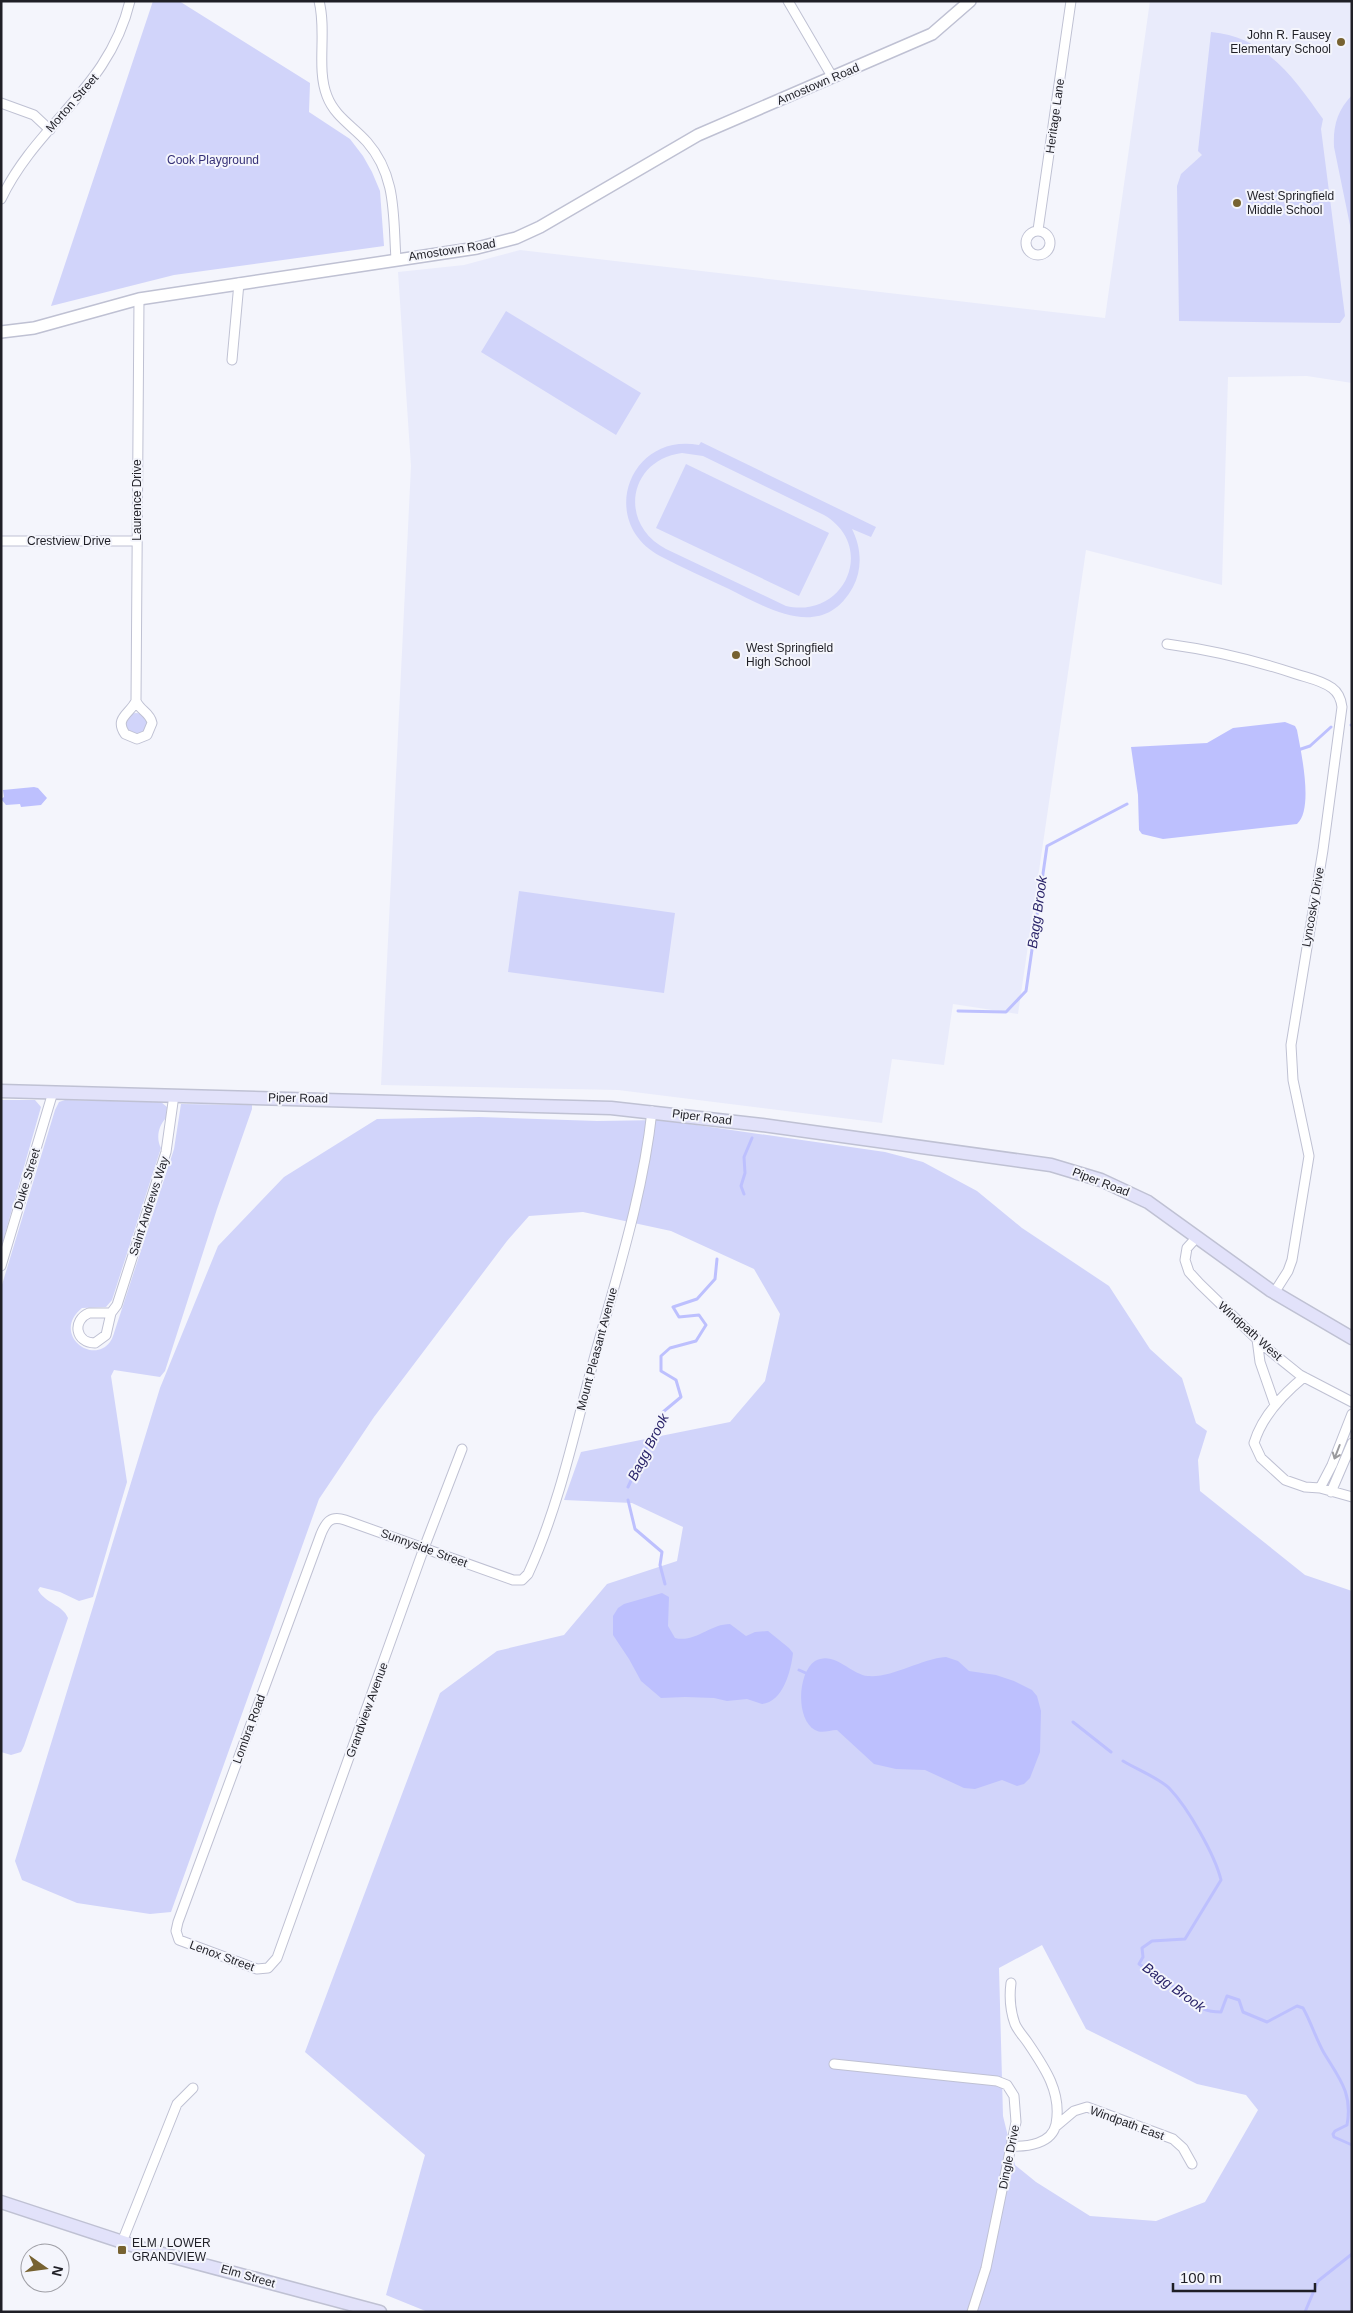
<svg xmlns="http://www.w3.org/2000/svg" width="1353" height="2313" font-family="Arial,sans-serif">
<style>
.built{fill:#e9ebfb}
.green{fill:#d1d4fa;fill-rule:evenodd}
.water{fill:#bdc0fe}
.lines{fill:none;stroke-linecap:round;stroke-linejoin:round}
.stream{stroke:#bdc0fe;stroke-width:3}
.minor-casing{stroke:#bfc1d3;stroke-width:11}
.tertiary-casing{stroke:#bfc1d3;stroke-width:14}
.secondary-casing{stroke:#bfc1d3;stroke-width:15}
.minor{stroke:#fff;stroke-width:9}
.tertiary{stroke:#fff;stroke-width:11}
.secondary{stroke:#e2e2fa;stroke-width:12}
.oneway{stroke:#9a9a9d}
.poi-dot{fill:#776231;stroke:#f4f5fc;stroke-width:2}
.labels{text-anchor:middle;stroke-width:4;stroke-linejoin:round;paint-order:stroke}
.poi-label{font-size:12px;fill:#1f1f26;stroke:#f4f5fc;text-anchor:start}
.street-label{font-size:12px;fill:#1f1f26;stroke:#f4f5fc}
.park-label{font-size:12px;fill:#363178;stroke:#f4f5fc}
.water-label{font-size:14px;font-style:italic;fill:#2a2469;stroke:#f4f5fc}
</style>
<rect width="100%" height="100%" fill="#f4f5fc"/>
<path class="built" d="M1150 1H1352V383L1307 376 1228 377 1222 585 1086 550 1018 1014 953 1004 944 1065 892 1059 882 1123 618 1090 381 1085 411 466 398 272 464 265 520 250 1105 318Z"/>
<path class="green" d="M153 1H179L310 83 309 112 350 139 363 156 372 172 380 191 384 246 174 275 51 306Z
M1211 32C1266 37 1294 78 1323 119L1321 129 1345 316 1340 323 1179 321 1177 186 1181 174 1202 155 1198 151Z
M1352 95V235L1334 147C1333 126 1337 111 1352 95Z
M506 311 641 393 616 435 481 352Z
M701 442 876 527 871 537 852 529C861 547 863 568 853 587 823 642 769 609 729 589 706 578 683 568 660 556 597 522 629 432 699 445ZM682 453 703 456 824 515C877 546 845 619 786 606L666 549C618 524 628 460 682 453Z
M686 464 829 533 799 596 656 528Z
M125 724a11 11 0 1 1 22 0a11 11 0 1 1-22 0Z
M519 891 675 913 664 993 508 972Z
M1 1100H35L41 1107 1 1248Z
M65 1100 161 1102 167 1107 166 1118C158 1126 156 1139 161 1148L112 1300 106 1307 82 1308C51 1333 92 1366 110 1342 113 1338 114 1332 116 1327L174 1149 181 1104 252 1105V1109L217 1209 165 1371 160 1377 114 1370 111 1376 127 1482 93 1597 79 1601 60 1592 40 1587 38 1590C45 1603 63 1605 68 1618L24 1746 21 1752 11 1755 1 1752V1288L55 1110 59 1102Z
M479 1117 597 1121 662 1120 885 1152 923 1162 977 1191 1022 1228 1109 1286 1150 1349 1182 1378 1196 1423 1207 1431 1198 1460 1200 1491 1305 1575 1352 1591V2312H428L386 2295 425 2155 305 2052 440 1693 497 1651 564 1635 607 1584 677 1561 683 1527 632 1503 564 1500 581 1452 730 1422 765 1381 780 1314 754 1269 671 1231 583 1212 529 1216 507 1241 374 1417 319 1499 171 1912 150 1914 77 1903 22 1880 15 1861 160 1388 218 1246 284 1177 377 1119ZM1042 1945 1086 2029 1197 2084 1246 2095 1258 2110 1205 2202 1156 2221 1090 2216 1036 2182 1015 2165 1003 2116 999 1968Z"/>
<path class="water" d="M1285 722 1295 726 1297 730C1301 752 1314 809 1297 824L1163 839 1142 834 1139 830 1138 795 1131 747 1207 743 1233 728Z
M34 787 38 788 47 798 41 805 21 807 20 804 6 805 1 799 4 797 3 790Z
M662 1593 669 1597 668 1626 675 1638C695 1643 710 1624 730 1624L746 1636 755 1632 768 1631 789 1648 793 1653C791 1671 783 1702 762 1704L747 1699 727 1701 714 1698 685 1697 661 1698 641 1681 629 1659 613 1635V1616L618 1608 624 1604Z
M946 1657 958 1661 969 1671 996 1675 1014 1681 1032 1690 1037 1696 1041 1711 1040 1752 1030 1778 1024 1784 1017 1786 1002 1780 975 1789 964 1788 925 1770 896 1769 874 1764 837 1730C829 1730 822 1734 815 1730 795 1719 798 1672 815 1661 834 1650 850 1674 868 1676 893 1678 920 1659 946 1657Z"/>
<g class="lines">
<path class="stream" d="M1351 725H1352
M1298 750 1310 746 1331 727
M958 1011 1006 1012 1026 991 1047 846 1127 804
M744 1194 741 1186 745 1173 744 1157 752 1138
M628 1487 663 1412 681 1397 676 1380 661 1371V1356L670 1348 696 1341 706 1325 699 1315 679 1317 673 1307 697 1299 715 1279 717 1259
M628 1500 635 1529 662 1552 660 1565 665 1584
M799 1670 808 1674
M1073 1722 1111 1752
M1123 1761C1136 1769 1161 1779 1170 1789 1188 1808 1215 1855 1221 1880L1185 1939 1152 1941 1142 1948 1143 1957 1139 1964 1191 1998C1199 2009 1207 2012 1221 2012L1227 1996 1239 2000 1243 2012 1267 2022 1297 2006 1303 2008C1311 2022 1316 2039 1324 2053 1339 2078 1353 2093 1347 2125L1335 2131 1333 2134 1334 2137 1352 2145
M1305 2312 1318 2281 1352 2254"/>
<defs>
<path id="minor" d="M319 1C327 32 316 68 327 96 335 117 353 126 367 142 397 176 393 217 396 259
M788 1 833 78
M1 103 34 115 50 130
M1 199C38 122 109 89 130 1
M1038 230 1071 1
M1026 243a12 12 0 1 1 24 0a12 12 0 1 1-24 0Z
M232 360 239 283
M1 541H136
M1167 644C1211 650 1254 660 1296 674 1308 678 1321 680 1332 688 1339 693 1341 699 1342 707L1323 850 1291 1045 1293 1080 1309 1156 1292 1260 1288 1271 1274 1293
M136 701 139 299
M136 701C140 711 150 712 152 723L147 735 137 739 125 734C114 718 130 714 136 701Z
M1197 1237 1187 1248 1185 1260 1189 1272 1200 1284 1264 1346 1300 1375 1352 1402
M1 1266 53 1092
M89 1313H111L106 1335 95 1343C75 1343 72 1320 89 1313Z
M111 1313 117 1305 166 1152 174 1095
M1257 1339 1260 1362 1275 1405
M1304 1377C1282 1395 1262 1416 1254 1443L1261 1458 1285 1480 1305 1487 1320 1488 1352 1497
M462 1449 424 1548 277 1958 268 1968 257 1969 179 1940 176 1931 178 1922 321 1534C326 1522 331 1515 345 1520L513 1580H522L528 1574C559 1507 575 1430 594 1359 616 1278 643 1195 652 1111
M1320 1488 1332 1465 1352 1414
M1331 1492 1352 1443
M1011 1983C1009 1998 1010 2010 1015 2024 1018 2031 1024 2037 1028 2043 1045 2068 1062 2093 1056 2124 1052 2144 1027 2147 1011 2146
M834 2064 997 2081 1007 2085 1014 2096 1016 2122 986 2268 972 2312
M1055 2127 1074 2111 1087 2107 1173 2139 1183 2148 1192 2164
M122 2242 177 2104 193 2088"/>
<path id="tertiary" d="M1 332 34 328 139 299 477 248 516 238 540 227 698 135 932 34 970 1"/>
<path id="secondary" d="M1 1091 611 1108 762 1125 1051 1165 1101 1180 1148 1202 1270 1290 1352 1338
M1 2202 144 2249 380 2312"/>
</defs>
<use href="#minor" class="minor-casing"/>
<use href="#tertiary" class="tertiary-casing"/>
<use href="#secondary" class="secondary-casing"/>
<use href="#minor" class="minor"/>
<use href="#tertiary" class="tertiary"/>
<use href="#secondary" class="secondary"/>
</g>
<defs><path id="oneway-shaft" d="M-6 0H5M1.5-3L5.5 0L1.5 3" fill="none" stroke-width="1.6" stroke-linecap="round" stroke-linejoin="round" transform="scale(1.25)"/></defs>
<use class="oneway" href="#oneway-shaft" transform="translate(1337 1452) rotate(111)"/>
<g class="poi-dot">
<circle cx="1341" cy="42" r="5"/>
<circle cx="1237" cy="203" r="5"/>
<circle cx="736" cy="655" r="5"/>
<rect x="117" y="2245" width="10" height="10" rx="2.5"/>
</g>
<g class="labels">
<g class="poi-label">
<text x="1331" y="39" text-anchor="end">John R. Fausey<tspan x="1331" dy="14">Elementary School</tspan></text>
<text x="1247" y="200">West Springfield<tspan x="1247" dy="14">Middle School</tspan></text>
<text x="746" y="652">West Springfield<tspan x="746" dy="14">High School</tspan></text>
<text x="132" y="2247">ELM / LOWER<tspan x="132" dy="14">GRANDVIEW</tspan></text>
</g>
<g class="street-label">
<text transform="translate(818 84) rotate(-23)" y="4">Amostown Road</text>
<text transform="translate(72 103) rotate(-49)" y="4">Morton Street</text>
<text transform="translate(1055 116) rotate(-82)" y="4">Heritage Lane</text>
<text transform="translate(452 250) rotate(-9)" y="4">Amostown Road</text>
<text transform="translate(137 500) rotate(-90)" y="4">Laurence Drive</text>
<text x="69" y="545">Crestview Drive</text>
<text transform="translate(1313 907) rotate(-80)" y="4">Lyncosky Drive</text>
<text transform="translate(298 1098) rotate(1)" y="4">Piper Road</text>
<text transform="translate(702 1117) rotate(7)" y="4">Piper Road</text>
<text transform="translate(27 1179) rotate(-73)" y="4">Duke Street</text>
<text transform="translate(1101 1182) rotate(21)" y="4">Piper Road</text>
<text transform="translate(149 1206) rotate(-72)" y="4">Saint Andrews Way</text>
<text transform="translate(1250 1331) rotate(42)" y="4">Windpath West</text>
<text transform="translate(597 1349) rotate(-75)" y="4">Mount Pleasant Avenue</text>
<text transform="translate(424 1548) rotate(20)" y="4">Sunnyside Street</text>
<text transform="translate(367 1710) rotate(-70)" y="4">Grandview Avenue</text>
<text transform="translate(249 1729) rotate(-70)" y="4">Lombra Road</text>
<text transform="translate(222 1956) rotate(20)" y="4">Lenox Street</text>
<text transform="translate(1127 2123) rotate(20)" y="4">Windpath East</text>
<text transform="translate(1009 2157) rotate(-79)" y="4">Dingle Drive</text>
<text transform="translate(248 2276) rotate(16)" y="4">Elm Street</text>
</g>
<g class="park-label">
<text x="213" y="164">Cook Playground</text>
</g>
<g class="water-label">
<text transform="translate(1037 912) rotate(-82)" y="5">Bagg Brook</text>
<text transform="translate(648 1447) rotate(-63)" y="5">Bagg Brook</text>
<text transform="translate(1174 1987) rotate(36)" y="5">Bagg Brook</text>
</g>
</g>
<rect width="1353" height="2313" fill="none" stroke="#1f1f26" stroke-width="5"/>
<g transform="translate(45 2268) rotate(104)"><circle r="24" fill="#f4f5fc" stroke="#9f9fa6"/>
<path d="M0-4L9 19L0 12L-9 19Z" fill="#776231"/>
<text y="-8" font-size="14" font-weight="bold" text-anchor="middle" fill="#1f1f26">N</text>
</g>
<path d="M1173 2283v8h142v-8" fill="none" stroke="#1f1f26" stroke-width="2.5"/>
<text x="1180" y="2283" font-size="15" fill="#1f1f26" stroke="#f4f5fc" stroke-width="4" paint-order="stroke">100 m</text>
</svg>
